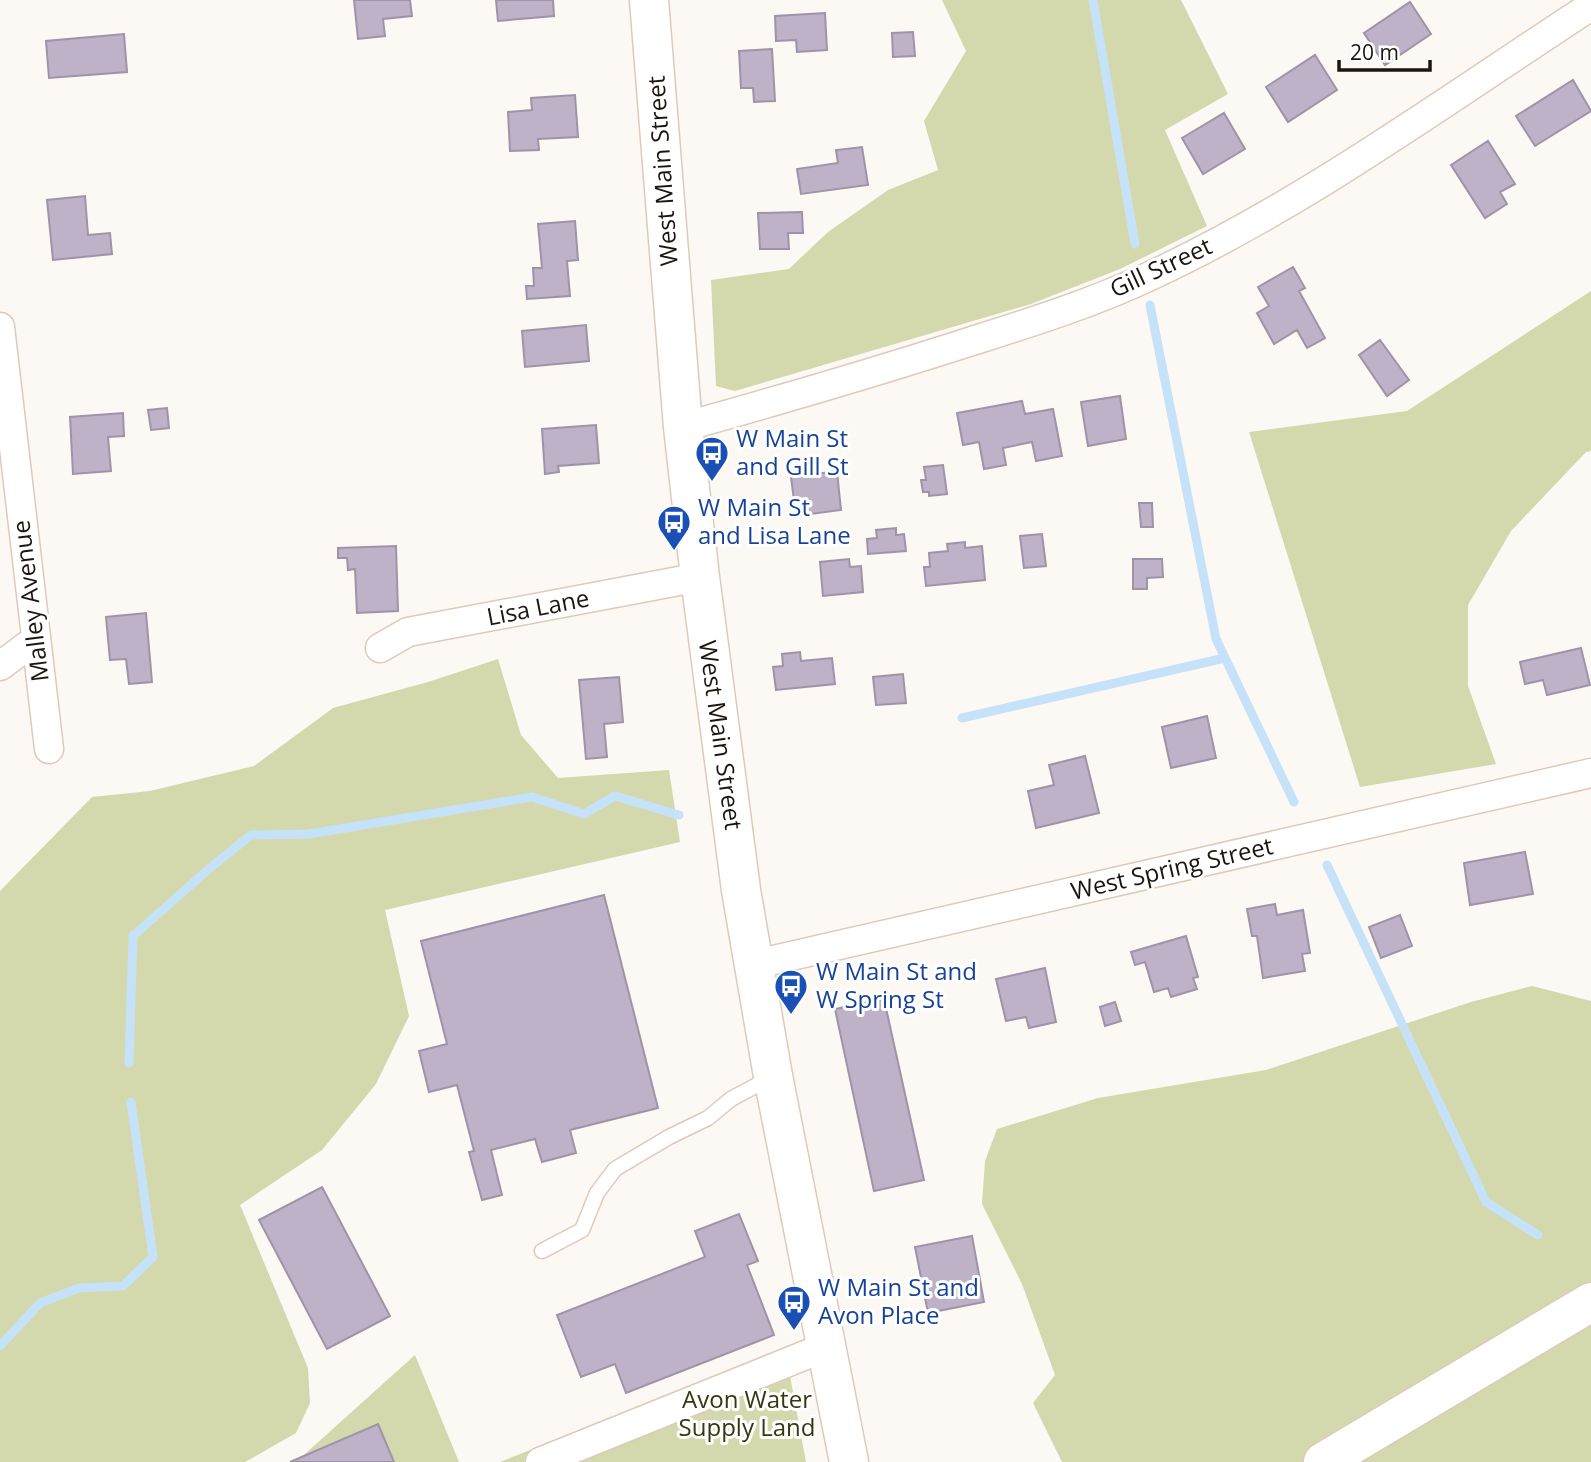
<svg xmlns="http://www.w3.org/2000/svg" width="1591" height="1462" font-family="'Open Sans',sans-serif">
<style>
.green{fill:#d3d8ad}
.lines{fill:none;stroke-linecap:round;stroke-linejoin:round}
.stream{stroke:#c6e2f9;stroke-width:9}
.building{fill:#beb2c8;stroke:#9f93a8;stroke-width:2}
.lane-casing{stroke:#dfcab8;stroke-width:17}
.street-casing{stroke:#dfcab8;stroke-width:31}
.secondary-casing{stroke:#dfcab8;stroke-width:41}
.primary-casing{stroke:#dfcab8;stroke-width:41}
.lane{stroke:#fff;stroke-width:14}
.street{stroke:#fff;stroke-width:28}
.secondary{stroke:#fff;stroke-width:38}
.primary{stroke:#fff;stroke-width:38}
.labels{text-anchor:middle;stroke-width:6;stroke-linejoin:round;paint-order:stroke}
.street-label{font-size:24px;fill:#1c150f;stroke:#fff}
.transit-label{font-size:24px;fill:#164399;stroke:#fff;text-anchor:start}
.park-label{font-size:24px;fill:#36390f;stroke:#fff}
</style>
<rect width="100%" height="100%" fill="#fcf8f4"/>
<path class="green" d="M942 0H1181L1228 94 1165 130 1207 226 1120 269 1031 304 735 391 716 386 711 280 789 269 828 232 888 190 938 170 924 121 966 51Z
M1591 291V451L1586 452 1511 531 1468 605V686L1496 764 1360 787 1249 432 1407 411Z
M498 659 521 735 558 778 669 770 680 842 385 910 409 1016 376 1084 322 1150 240 1205 308 1368 310 1403 296 1433 245 1462H0V891L92 797 150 791 254 766 333 708 428 682Z
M1532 986 1591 1001V1462H1062L1033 1403 1055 1375 1022 1284 982 1204 985 1161 997 1129 1098 1098 1266 1070 1471 1002Z
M785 1349 806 1462H500Z
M415 1355 459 1462H296Z"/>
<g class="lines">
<path class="stream" d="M1093 0 1135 244
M1150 305 1216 639 1294 802
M962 718 1225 658
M1327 865 1486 1202 1538 1235
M129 1063 133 936 211 867 251 835 309 834 532 797 584 814 615 796 679 815
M0 1346 40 1303 79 1288 123 1286 153 1257 131 1102"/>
</g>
<path class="building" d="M354 0H410L412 16 383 19 385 36 358 39Z
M496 0H553L554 16 498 21Z
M1410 2 1431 34 1385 65 1364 33Z
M825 13 827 50 797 52 796 40 776 41 775 16Z
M913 32 915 56 893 57 892 33Z
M124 34 127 72 49 78 46 41Z
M772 49 775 101 754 102 753 88H741L739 51Z
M1315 55 1337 90 1288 122 1266 87Z
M1573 80 1591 111 1535 146 1516 116Z
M575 95 578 137 538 139 539 150 510 151 508 112 532 110 531 98Z
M1224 113 1245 149 1203 174 1182 138Z
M1488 141 1515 184 1500 192 1507 204 1485 218 1451 165Z
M862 147 868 185 801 194 797 169 838 163 836 150Z
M85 196 88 235 110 233 112 254 53 260 47 200Z
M802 212 803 233H788L789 249H760L758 213Z
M575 221 578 260 567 261 570 296 527 299 526 286H534L533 268H542L538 224Z
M1293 267 1305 288 1299 291 1325 338 1307 348 1297 330 1274 344 1257 313 1269 306 1258 287Z
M586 325 589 361 525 367 522 331Z
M1380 340 1409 380 1387 396 1359 355Z
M1120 396 1126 439 1088 446 1081 402Z
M1022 401 1025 414 1053 409 1062 456 1036 461 1032 442 1003 448 1006 465 984 469 979 442 963 445 957 413Z
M167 408 169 428 151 430 148 410Z
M123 413 124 436 108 437 111 471 73 474 70 417Z
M596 425 599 463 558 466 559 472 545 474 542 429Z
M943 465 947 494 929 496V492H923L921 480H926L924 467Z
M837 471 841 510 796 516 791 477Z
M1139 503H1152L1153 527H1141Z
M896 528V535L904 534 906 551 868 554 867 539 877 538 876 530Z
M1042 534 1046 566 1024 568 1020 536Z
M965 542V548L982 546 985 580 926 586 924 567H930L929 553 948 551 947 544Z
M396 546 398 611 357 613 355 569 348 570 347 558H338V548Z
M849 559 850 567 861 566 863 592 823 596 820 562Z
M1133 559H1162L1163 577 1147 578V589H1133Z
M146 613 152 682 129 684 126 659 110 660 106 617Z
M1581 648 1590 685 1547 695 1543 680 1525 684 1520 662Z
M800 652 801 661 832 658 835 684 776 690 773 667 783 666 782 654Z
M903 674 906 703 876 705 873 677Z
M619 677 623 722 604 724 607 757 586 759 579 680Z
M1207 716 1216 758 1171 768 1162 727Z
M1085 756 1099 813 1036 828 1028 791 1054 785 1049 765Z
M1525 852 1533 894 1470 905 1464 863Z
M604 895 658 1108 570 1130 576 1153 542 1162 535 1139 491 1150 502 1195 482 1200 469 1152 474 1151 457 1085 429 1092 419 1051 447 1044 421 941Z
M1275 904 1277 915 1303 910 1310 953 1302 954 1305 971 1263 978 1257 936H1252L1247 909Z
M1400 915 1412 946 1381 958 1369 927Z
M1186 936 1198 977 1193 978 1197 989 1171 997 1168 988 1154 992 1145 962 1135 965 1131 952Z
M1045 968 1056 1022 1029 1028 1026 1017 1006 1021 996 979Z
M884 999 924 1180 874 1191 835 1009Z
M1115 1002 1121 1021 1105 1026 1100 1007Z
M322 1187 390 1316 327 1349 259 1220Z
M739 1214 758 1261 747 1265 774 1335 626 1393 615 1364 581 1377 557 1315 705 1257 695 1231Z
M972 1236 984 1302 928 1313 915 1247Z
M378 1424 394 1462H290Z"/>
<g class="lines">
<defs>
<path id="lane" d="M542 1251 582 1230 597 1193 615 1169 669 1137 708 1118 731 1099 772 1077"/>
<path id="street" d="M0 327 49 749
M683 427C780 400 876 372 972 341 1032 322 1093 303 1150 276 1305 204 1448 99 1591 6
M380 648 408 632 700 577
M0 666 35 640
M752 965 1591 773
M540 1462 828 1346"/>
<path id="secondary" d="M649 0 683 427 700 577 741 890 773 1076 849 1462"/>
<path id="primary" d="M1323 1462 1591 1302"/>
</defs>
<use href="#lane" class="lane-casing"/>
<use href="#street" class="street-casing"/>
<use href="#secondary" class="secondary-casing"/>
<use href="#primary" class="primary-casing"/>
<use href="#lane" class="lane"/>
<use href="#street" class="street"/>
<use href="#secondary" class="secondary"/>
<use href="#primary" class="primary"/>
</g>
<defs>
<symbol id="bus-pin" viewBox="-11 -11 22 30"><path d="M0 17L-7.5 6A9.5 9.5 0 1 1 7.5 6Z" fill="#1a4fb4" stroke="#fff"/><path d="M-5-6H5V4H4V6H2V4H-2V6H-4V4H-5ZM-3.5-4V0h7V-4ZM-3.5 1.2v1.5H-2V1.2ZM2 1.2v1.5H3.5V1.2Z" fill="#fff"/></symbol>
</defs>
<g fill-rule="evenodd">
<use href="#bus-pin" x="693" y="434" width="38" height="52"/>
<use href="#bus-pin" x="655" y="503" width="38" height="52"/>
<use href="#bus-pin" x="772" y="967" width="38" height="52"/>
<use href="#bus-pin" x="775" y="1283" width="38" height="52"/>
</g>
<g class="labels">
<g class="street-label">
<text transform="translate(663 171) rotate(-94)" y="8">West Main Street</text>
<text transform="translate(1161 268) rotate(-25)" y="8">Gill Street</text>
<text transform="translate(31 601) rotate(-97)" y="8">Malley Avenue</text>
<text transform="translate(538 608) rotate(-11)" y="8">Lisa Lane</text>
<text transform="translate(720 735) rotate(82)" y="8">West Main Street</text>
<text transform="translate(1172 869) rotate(-13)" y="8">West Spring Street</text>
</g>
<g class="transit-label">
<text x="736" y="447">W Main St<tspan x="736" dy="28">and Gill St</tspan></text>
<text x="698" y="516">W Main St<tspan x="698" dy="28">and Lisa Lane</tspan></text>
<text x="816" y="980">W Main St and<tspan x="816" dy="28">W Spring St</tspan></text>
<text x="818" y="1296">W Main St and<tspan x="818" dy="28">Avon Place</tspan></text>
</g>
<g class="park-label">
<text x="747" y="1408">Avon Water<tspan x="747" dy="28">Supply Land</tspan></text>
</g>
</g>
<path d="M1339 60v10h91v-10" fill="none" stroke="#1c150f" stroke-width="3.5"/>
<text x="1350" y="60" font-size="21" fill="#1c150f" stroke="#ffffff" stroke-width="5" paint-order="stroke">20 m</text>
</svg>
